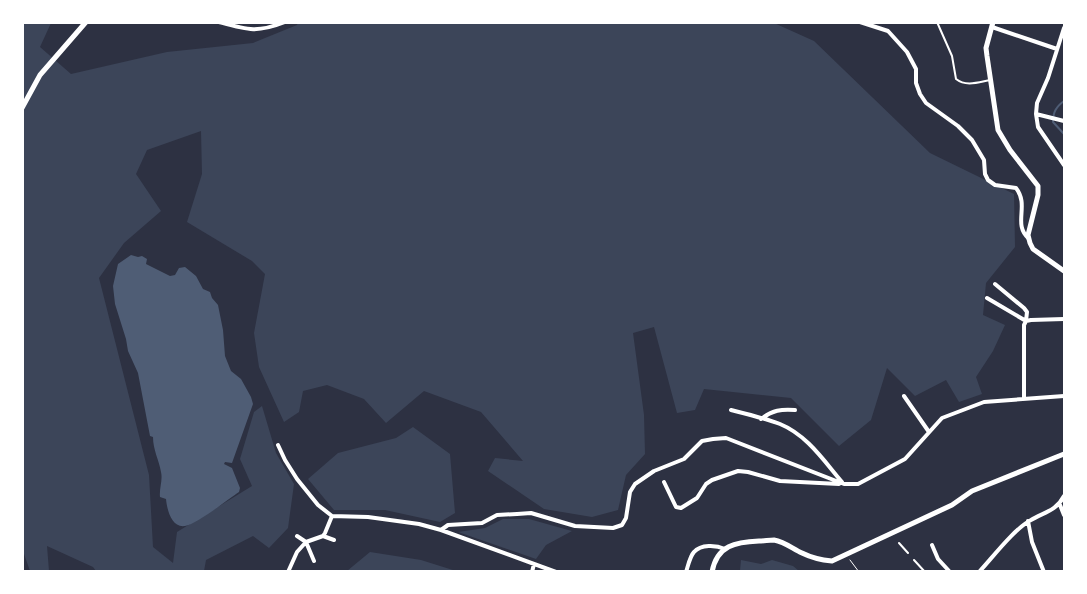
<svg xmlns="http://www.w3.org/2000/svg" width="1087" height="594" font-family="'Titillium Web',sans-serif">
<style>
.green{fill:#3c4559}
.water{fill:#4f5d75}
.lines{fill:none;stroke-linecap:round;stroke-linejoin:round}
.stream{stroke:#4f5d75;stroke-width:2}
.path{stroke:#fff;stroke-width:1}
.service{stroke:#fff;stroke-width:2}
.minor{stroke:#fff;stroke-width:4}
.tertiary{stroke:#fff;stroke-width:5}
</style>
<rect width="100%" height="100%" fill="#2d3142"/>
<path class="green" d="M23 23H51L40 47 71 74 167 52 253 43 297 25 298 23H774L814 41 930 153 1014 194 1015 247 986 283 983 315 1005 325 993 351 976 377 982 394 959 402 946 380 915 396 887 368 871 420 839 446 791 398 704 389 695 410 677 413 654 327 633 333 644 415 645 454 626 475 618 510 592 517 544 509 488 471 495 458 523 461 481 412 424 391 386 423 364 399 327 385 303 391 299 412 284 422 259 367 254 333 265 274 252 261 187 222 202 174 201 131 147 150 136 174 161 211 124 243 99 278 149 475 153 547 173 563 177 532 252 486 240 459 254 412 262 406 276 453 294 484 288 528 269 548 253 536 206 560 204 571H96L93 567 47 546 49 571H30L23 551Z
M413 427 450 454 455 513 440 522 385 510H334L308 479 338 453 396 438Z
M503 519H529L572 531 546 545 536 559 458 532 485 528Z
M370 552 421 560 456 571H347Z
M741 560 761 564 772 560 793 566 799 571H740Z"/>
<path class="water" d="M131 255 138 257 142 256 147 259 146 264 170 276 175 275 179 268 185 267 196 276 203 289 210 292 212 298 218 305 223 330 225 356 231 371 241 379 251 397 253 404 232 463 225 462 224 464 232 468 240 488 239 492C227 500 197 524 185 526 171 528 167 509 166 499L160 497C159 489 163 480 161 472 159 460 153 450 153 437L150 436 138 373 128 351 126 339 115 304 113 286 118 264Z"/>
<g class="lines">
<path class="stream" d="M1064 101C1056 107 1053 112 1053 122L1064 134"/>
<path class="path" d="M850 560 859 572"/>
<path class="service" d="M937 22 952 56 956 79C966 87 979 82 990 80
M899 543 908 553
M914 560 925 572"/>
<path class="minor" d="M219 22C248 30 257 33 285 22
M860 22 888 31 907 52 916 69V83L920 94 926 103 958 126 972 140 984 160 985 174 988 180 995 185 1016 188C1030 206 1012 224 1029 239
M992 27 1057 49
M1064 28 1048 78 1037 103 1036 114 1038 127 1064 165
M1036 114 1064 121
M987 298 1026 321 1027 312 1024 308 995 284
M904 396 929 432
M1024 399V325L1026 321 1031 320 1064 319
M731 410C747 414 764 418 780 424 807 435 824 461 842 482
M761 419C773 410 781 409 795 410
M278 445 285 460 297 479 318 505 332 516 368 517 419 524 441 530 556 572
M664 482 676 507 681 508 697 498 706 484 712 480 738 471 748 472 780 481 839 484
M1060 505 1064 515
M1028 521 1032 542 1044 572
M441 530 448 525 482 523 497 515 517 514 531 513 575 526 613 528 622 525 626 518 630 492 635 484 654 471 684 459 702 441 713 439 726 438 844 484H858L905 459 942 418 984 402 1064 396
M297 536 306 542 314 561
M323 536 334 540
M932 545 938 559 950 572
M288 572 297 552 306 542 323 536 325 533 332 516
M532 572 534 564
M686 572C688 566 690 556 694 552 701 544 716 545 725 549
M979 572C993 557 1014 529 1031 520 1045 512 1057 510 1064 496"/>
<path class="tertiary" d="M993 22 986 48 987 56 998 130 1010 150 1038 186V195L1028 235 1030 243 1033 249 1064 271
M22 108 40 75 86 22
M712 572C717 545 736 542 759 541 764 541 769 540 774 540 785 542 793 549 802 553 812 558 821 560 832 561L952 505 972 491 1064 454"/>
</g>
<rect width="1087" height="594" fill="none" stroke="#ffffff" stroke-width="48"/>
</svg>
